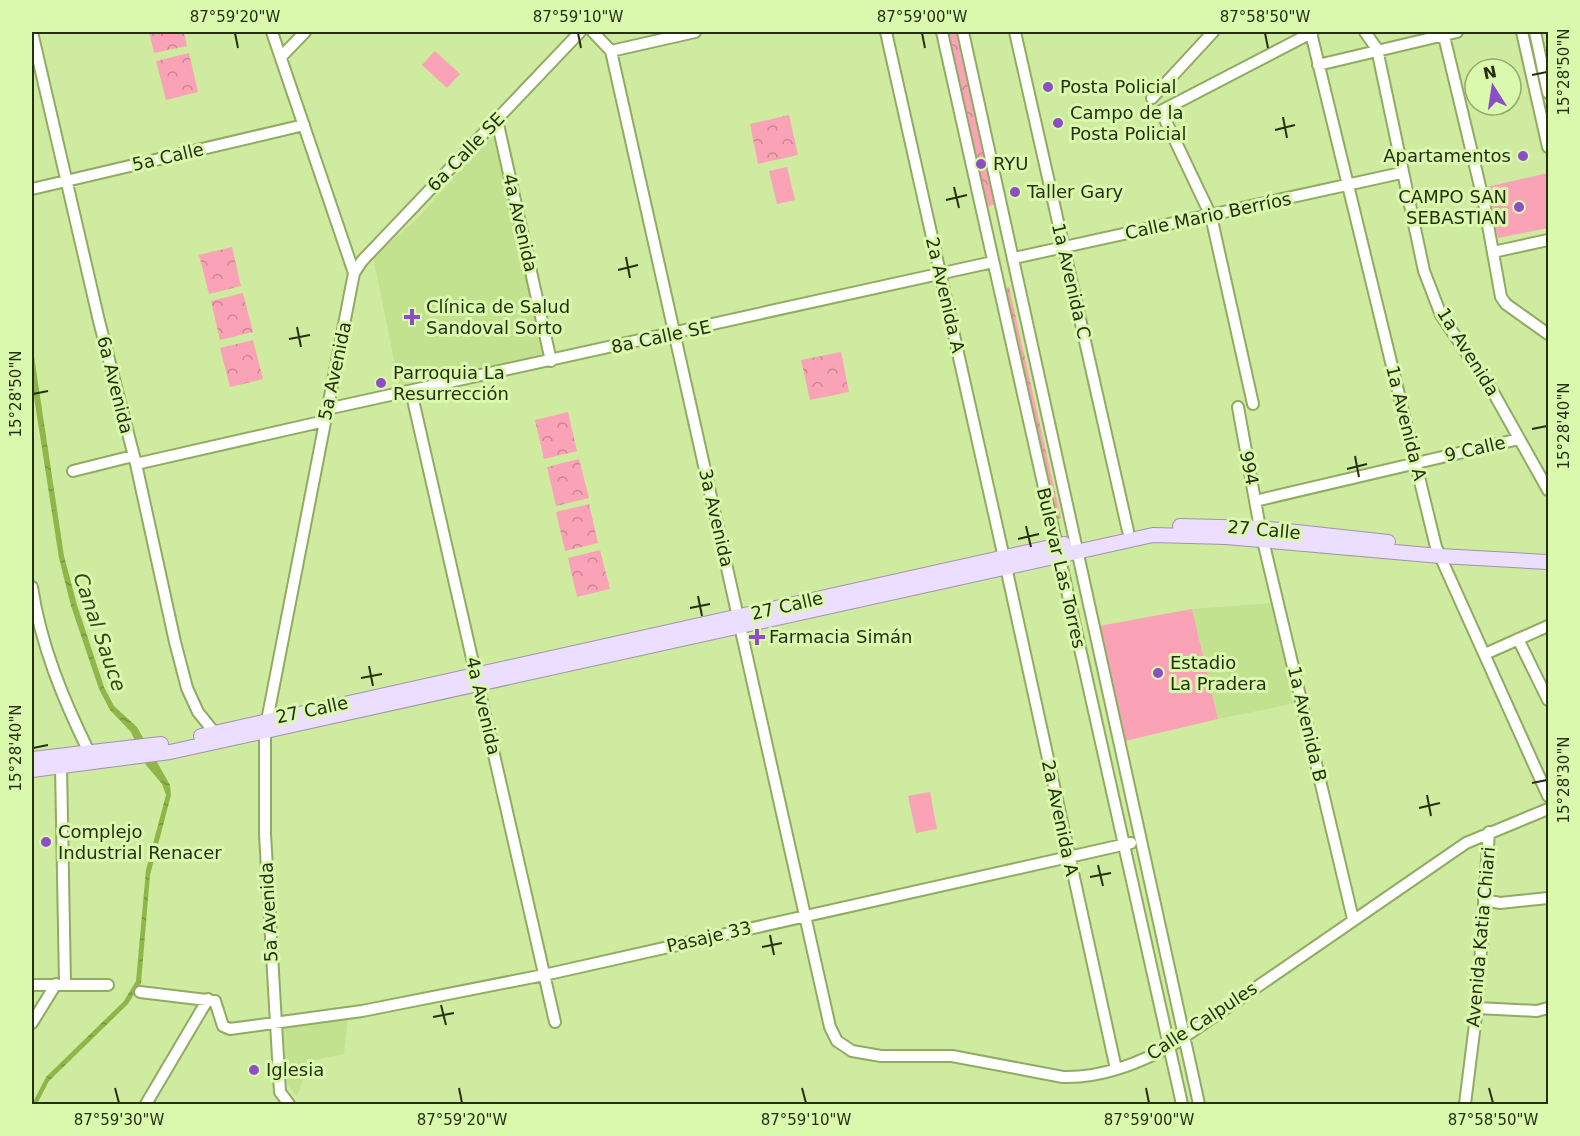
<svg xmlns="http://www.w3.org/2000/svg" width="1580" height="1136" font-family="'DejaVu Sans',sans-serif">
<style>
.built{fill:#c3e28f}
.park{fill:url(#park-crowns)}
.pitch{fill:#fba3b6}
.water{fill:url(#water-ripples)}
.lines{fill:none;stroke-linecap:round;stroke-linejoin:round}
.minor-casing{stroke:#90ab62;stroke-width:14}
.major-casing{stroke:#9f93ab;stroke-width:16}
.minor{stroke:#fff;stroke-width:10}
.major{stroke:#ecdefe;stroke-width:14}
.ticks{fill:none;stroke:#253012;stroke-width:2}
.poi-dot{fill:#8c4ec4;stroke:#dbf9ad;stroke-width:2}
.labels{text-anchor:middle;stroke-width:6;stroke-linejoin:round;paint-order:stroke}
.poi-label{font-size:18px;fill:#253012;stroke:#dbf9ad;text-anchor:start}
.street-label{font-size:18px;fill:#253012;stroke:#dbf9ad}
.water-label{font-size:20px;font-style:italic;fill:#37461a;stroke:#dbf9ad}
.neatline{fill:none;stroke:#253012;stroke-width:2}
.ticks-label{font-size:15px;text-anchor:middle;fill:#253012}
</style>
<defs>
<pattern id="park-crowns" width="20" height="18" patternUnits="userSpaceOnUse" patternTransform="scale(1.5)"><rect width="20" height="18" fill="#fba3b6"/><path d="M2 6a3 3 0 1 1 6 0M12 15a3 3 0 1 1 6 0" fill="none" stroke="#cb8593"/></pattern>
<pattern id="water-ripples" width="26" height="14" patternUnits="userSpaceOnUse" patternTransform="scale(1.5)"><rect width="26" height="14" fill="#90b548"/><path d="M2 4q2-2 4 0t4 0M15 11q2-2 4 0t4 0" fill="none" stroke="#75943b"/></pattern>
</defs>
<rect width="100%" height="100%" fill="#ceeba0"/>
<path class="built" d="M495 130 547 357 400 389 373 257 418 218Z
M1272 603 1296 703 1218 719 1192 609Z
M348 1016 344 1054 310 1061 297 1096 287 1085 283 1024Z"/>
<path class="park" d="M149 32H184L187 46 154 53Z
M946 32H958L998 203 984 208Z
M189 53 198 92 166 100 156 61Z
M789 115 798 155 758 164 750 124Z
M232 247 241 286 209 294 199 255Z
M1009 287 1061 518 1057 519 1006 288Z
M243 293 253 332 220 340 211 301Z
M253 340 263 379 230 387 220 348Z
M841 352 849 392 810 400 801 360Z
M568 412 577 451 544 459 535 420Z
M579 459 589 498 556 506 547 467Z
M589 504 598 543 565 551 556 512Z
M600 550 610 589 577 597 568 558Z"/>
<path class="pitch" d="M435 51 460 74 447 88 422 65Z
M787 167 795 200 777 204 769 171Z
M1548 173V228L1498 238 1486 187Z
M1192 609 1218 719 1125 741 1099 626Z
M930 792 937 829 916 833 908 796Z"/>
<path class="water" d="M32 343 64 556 77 605 104 687 114 706 137 727 170 785 171 795 150 875 141 983 128 1004 49 1081 37 1104H32L46 1077 124 1001 136 981 146 870 166 795 162 784 146 765 131 732 110 710 99 689 71 606 59 558 32 384Z"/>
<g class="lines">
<defs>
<path id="minor" d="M32 32 99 321 136 464 175 642 187 688 198 712 214 732
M272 32 354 273 265 731V834L280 1092 289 1104
M593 32 611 51 830 1027 837 1041 852 1051 881 1056H952L1063 1077C1102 1078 1143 1062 1177 1042L1466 843 1548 809
M886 32 1004 558
M942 32 1182 1104
M963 32 1199 1104
M1015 32 1128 531
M1365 32 1377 49 1424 271 1441 315 1493 392 1548 490
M1443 32 1484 203 1501 297 1506 304 1548 334
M1522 32 1548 147
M1535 32 1548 93
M1311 33 1436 547 1548 796
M611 51 695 32
M281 57 305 32
M1318 65 1457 32
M1152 98 1213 32
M497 120 551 361
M32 189 304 125
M1493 252 1548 240
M1014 258 1401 173
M354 273 362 261 580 32
M411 391 555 1022
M1253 404 1211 216 1161 111 1313 32
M1238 407 1260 528 1353 919
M327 409 993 262
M136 464 325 421
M73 471 133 456
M1255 501 1519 439
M1006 567 1116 1069
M32 587C41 646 63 699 89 752
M1518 639 1548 700
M1485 654 1548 626
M61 766 65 984
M1484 900 1500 903 1548 898
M32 985H108
M140 992 215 1001 223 1026 230 1029 362 1011 544 975 1131 843
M1477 1008 1537 1011 1548 1008
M32 1023 56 984
M146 1104 208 999
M1465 1104 1477 1008 1489 832"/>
<path id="major" d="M1180 526 1260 528 1388 542
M201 736 1064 544
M32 759 161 744
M32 770 170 752 1153 535 1226 537 1440 556 1548 562"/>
</defs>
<use href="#minor" class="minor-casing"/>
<use href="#major" class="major-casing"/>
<use href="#minor" class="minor"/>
<use href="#major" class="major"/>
</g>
<path class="ticks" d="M235 33 238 48M578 33 581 48M922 33 925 48M1265 33 1268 48M1532 75 1547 72M1283 117 1287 138M1275 130 1295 125M954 187 959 208M946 200 967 195M626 257 630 278M618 270 638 265M297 327 301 347M289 339 310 335M33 394 48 391M1532 429 1547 426M1355 456 1359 477M1347 469 1367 464M1026 526 1031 547M1018 539 1039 534M698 596 702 616M690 608 710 604M369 666 373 686M361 678 382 674M33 748 48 745M1532 783 1547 780M1427 795 1431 816M1419 808 1440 803M1098 865 1103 886M1090 877 1111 873M770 935 774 955M762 947 782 943M441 1005 446 1025M433 1017 454 1013M115 1088 119 1103M459 1088 462 1103M802 1088 806 1103M1146 1088 1149 1103M1489 1088 1493 1103"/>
<g class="poi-dot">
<circle cx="1048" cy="87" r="6"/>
<circle cx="1058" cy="123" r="6"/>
<circle cx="1523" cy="156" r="6"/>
<circle cx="981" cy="164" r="6"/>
<circle cx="1015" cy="192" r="6"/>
<circle cx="1519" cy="207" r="6"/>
<path d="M409 308h6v6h6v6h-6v6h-6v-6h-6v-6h6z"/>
<circle cx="381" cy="383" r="6"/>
<path d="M754 628h6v6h6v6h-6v6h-6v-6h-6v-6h6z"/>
<circle cx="1158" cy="673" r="6"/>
<circle cx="46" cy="842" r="6"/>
<circle cx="254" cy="1070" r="6"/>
</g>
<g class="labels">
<g class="poi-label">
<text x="1060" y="93">Posta Policial</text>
<text x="1070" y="119">Campo de la<tspan x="1070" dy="21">Posta Policial</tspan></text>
<text x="1511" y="162" text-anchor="end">Apartamentos</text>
<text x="993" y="170">RYU</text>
<text x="1027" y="198">Taller Gary</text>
<text x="1507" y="203" text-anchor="end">CAMPO SAN<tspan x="1507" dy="21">SEBASTIAN</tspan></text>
<text x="426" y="313">Clínica de Salud<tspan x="426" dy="21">Sandoval Sorto</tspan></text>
<text x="393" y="379">Parroquia La<tspan x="393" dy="21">Resurrección</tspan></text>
<text x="769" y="643">Farmacia Simán</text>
<text x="1170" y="669">Estadio<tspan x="1170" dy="21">La Pradera</tspan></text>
<text x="58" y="838">Complejo<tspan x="58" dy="21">Industrial Renacer</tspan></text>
<text x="266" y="1076">Iglesia</text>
</g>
<g class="street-label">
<text transform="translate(466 152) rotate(-46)" y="6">6a Calle SE</text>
<text transform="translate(168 157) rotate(-13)" y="6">5a Calle</text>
<text transform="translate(1208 216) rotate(-12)" y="6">Calle Mario Berríos</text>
<text transform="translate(520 223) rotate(77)" y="6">4a Avenida</text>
<text transform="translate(1071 281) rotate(77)" y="6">1a Avenida C</text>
<text transform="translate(945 295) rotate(77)" y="6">2a Avenida A</text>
<text transform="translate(661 337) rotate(-12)" y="6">8a Calle SE</text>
<text transform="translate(1468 352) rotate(58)" y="6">1a Avenida</text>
<text transform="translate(335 371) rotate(-78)" y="6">5a Avenida</text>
<text transform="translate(115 385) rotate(76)" y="6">6a Avenida</text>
<text transform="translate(1406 423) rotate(76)" y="6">1a Avenida A</text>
<text transform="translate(1475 449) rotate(-13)" y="6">9 Calle</text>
<text transform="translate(1249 468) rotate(79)" y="6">994</text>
<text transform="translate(716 518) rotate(77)" y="6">3a Avenida</text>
<text transform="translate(1264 530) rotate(5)" y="6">27 Calle</text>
<text transform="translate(1061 568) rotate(77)" y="6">Bulevar Las Torres</text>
<text transform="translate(787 606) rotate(-13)" y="6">27 Calle</text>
<text transform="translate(483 706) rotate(77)" y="6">4a Avenida</text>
<text transform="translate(312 710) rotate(-12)" y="6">27 Calle</text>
<text transform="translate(1307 724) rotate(77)" y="6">1a Avenida B</text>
<text transform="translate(1060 818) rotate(78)" y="6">2a Avenida A</text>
<text transform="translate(269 912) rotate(-93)" y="6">5a Avenida</text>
<text transform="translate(709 937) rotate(-13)" y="6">Pasaje 33</text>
<text transform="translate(1481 937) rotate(-85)" y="6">Avenida Katia Chiari</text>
<text transform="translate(1202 1021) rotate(-33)" y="6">Calle Calpules</text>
</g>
<g class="water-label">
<text transform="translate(100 632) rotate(71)" y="7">Canal Sauce</text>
</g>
</g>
<rect width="1580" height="1136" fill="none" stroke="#dbf9ad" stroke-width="66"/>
<g transform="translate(1493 87) rotate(348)"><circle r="28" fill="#dbf9ad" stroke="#92a96f" stroke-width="1.5"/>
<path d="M0-4.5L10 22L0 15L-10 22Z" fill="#8c4ec4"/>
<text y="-9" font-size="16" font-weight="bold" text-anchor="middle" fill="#253012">N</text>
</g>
<rect x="33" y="33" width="1514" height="1070" class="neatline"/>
<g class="ticks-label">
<text x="235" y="22">87°59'20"W</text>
<text x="578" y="22">87°59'10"W</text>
<text x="922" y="22">87°59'00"W</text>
<text x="1265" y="22">87°58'50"W</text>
<text transform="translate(1564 72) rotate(-90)" y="5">15°28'50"N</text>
<text transform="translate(16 394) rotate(-90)" y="5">15°28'50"N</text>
<text transform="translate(1564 426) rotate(-90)" y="5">15°28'40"N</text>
<text transform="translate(16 748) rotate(-90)" y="5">15°28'40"N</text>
<text transform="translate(1564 780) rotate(-90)" y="5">15°28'30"N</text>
<text x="119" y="1125">87°59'30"W</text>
<text x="462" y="1125">87°59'20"W</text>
<text x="806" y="1125">87°59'10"W</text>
<text x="1149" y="1125">87°59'00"W</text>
<text x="1493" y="1125">87°58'50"W</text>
</g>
</svg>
